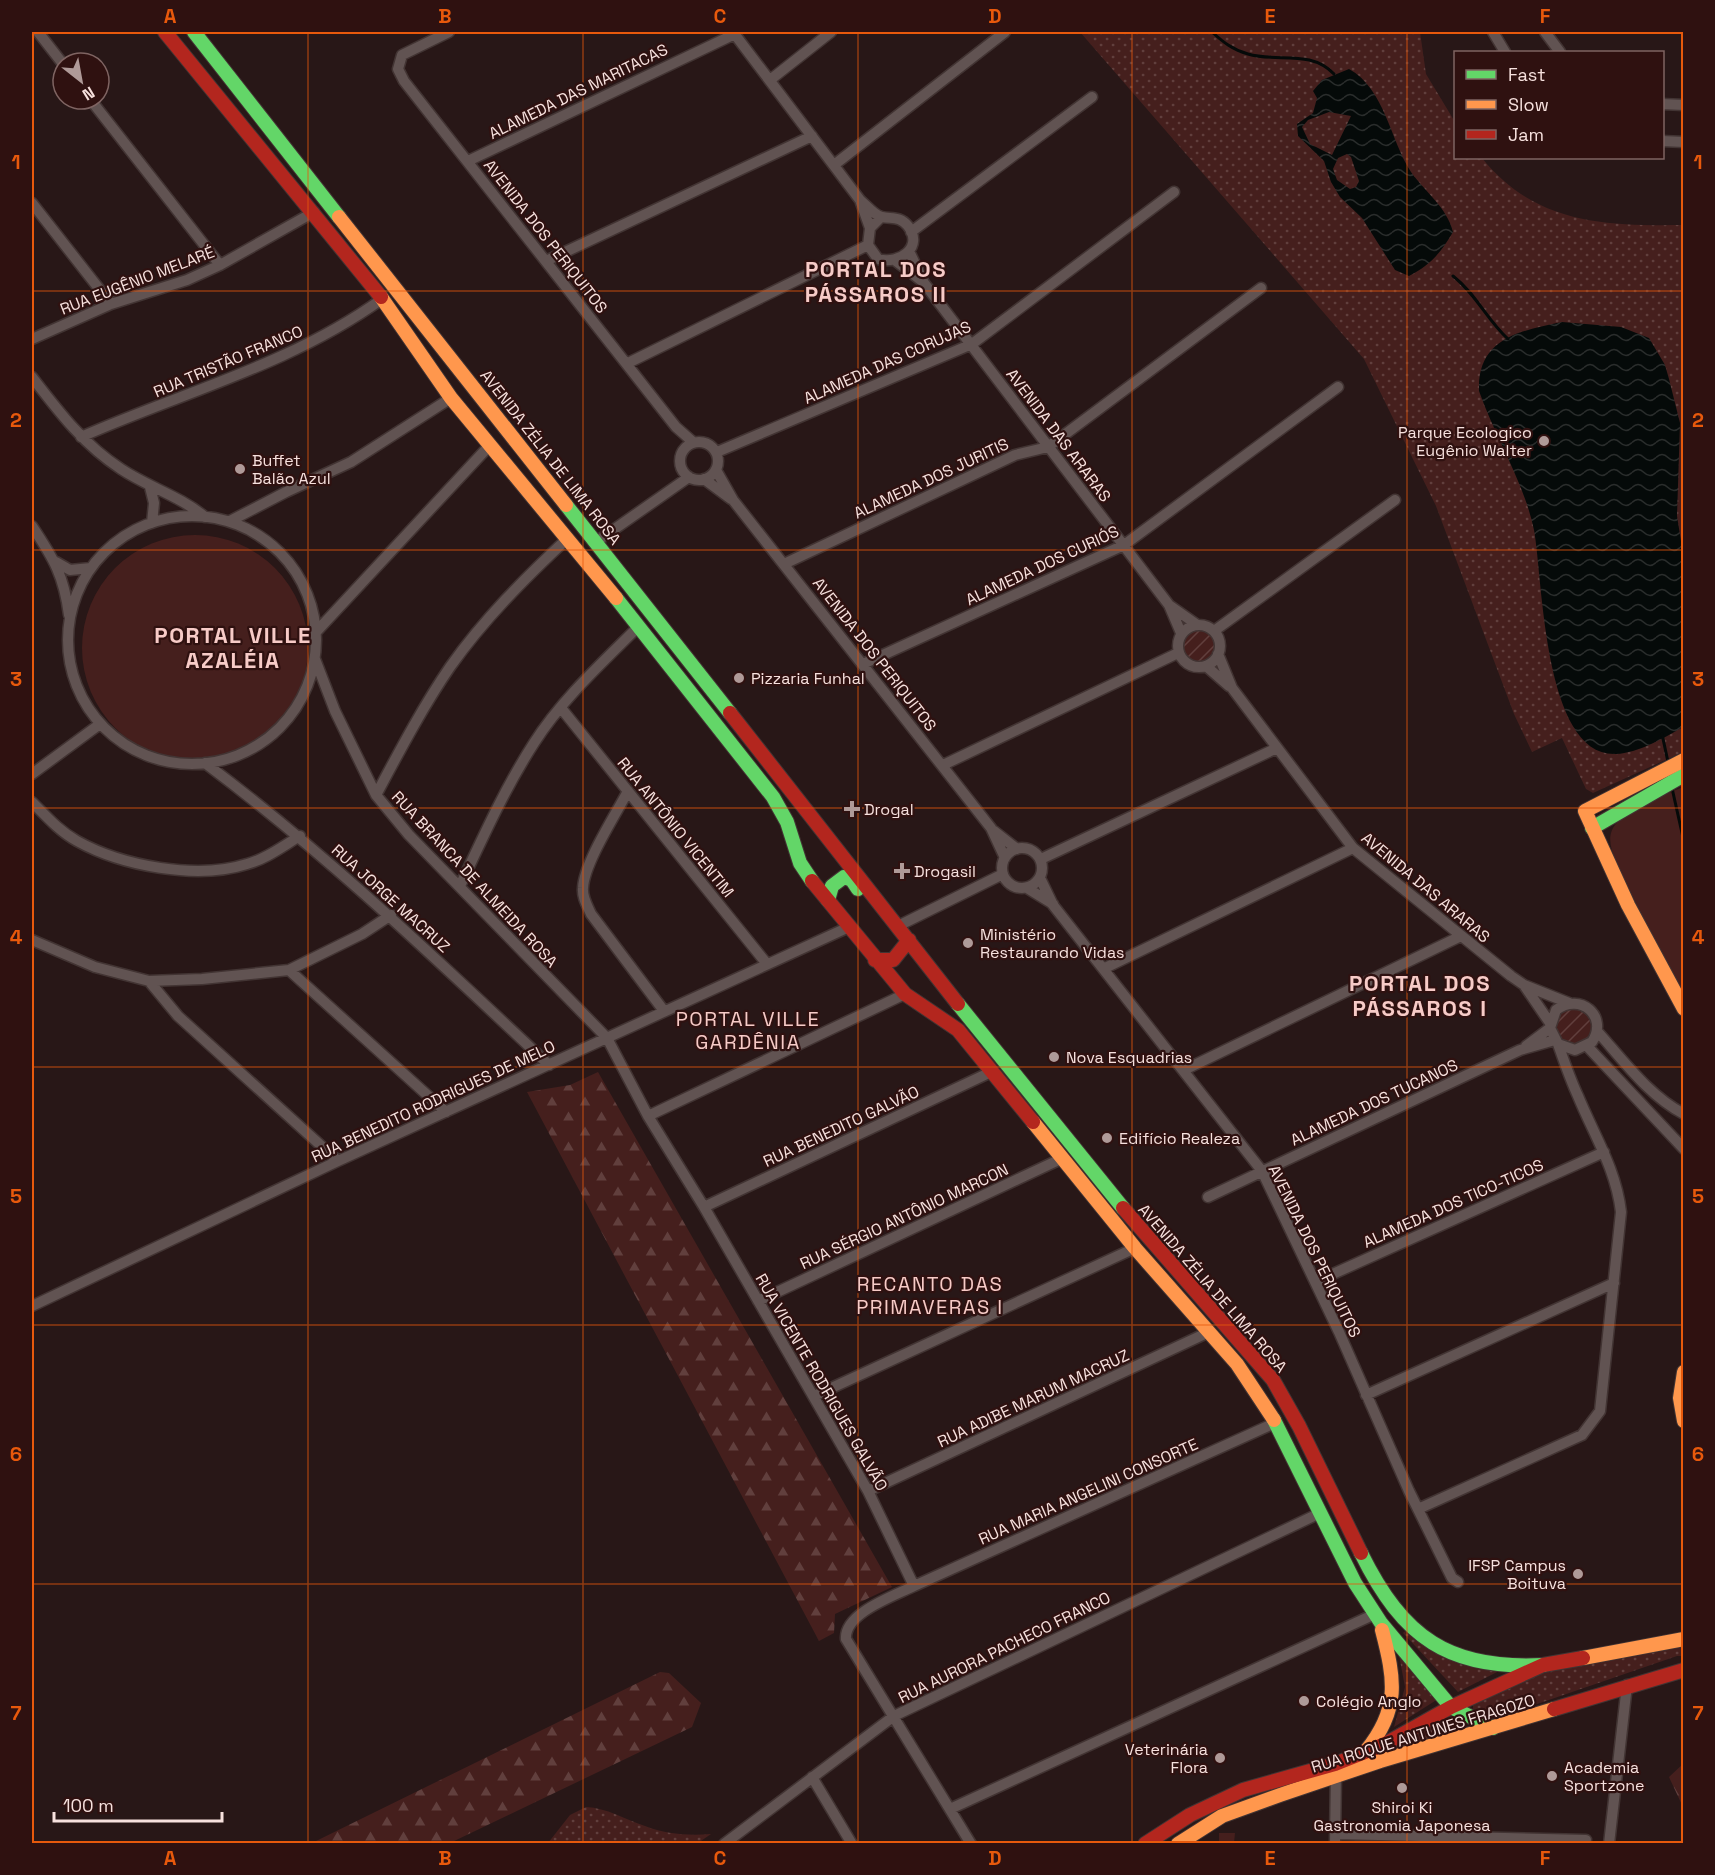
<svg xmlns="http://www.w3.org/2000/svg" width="1715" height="1875" font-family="'Space Grotesk',sans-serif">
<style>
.grass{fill:#451f1d}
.forest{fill:url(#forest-firs)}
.park{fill:url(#park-dots)}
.garden{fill:url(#garden-furrows)}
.water{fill:url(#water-waves);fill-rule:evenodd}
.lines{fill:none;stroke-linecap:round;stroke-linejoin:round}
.stream{stroke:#050a09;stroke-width:3}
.street-casing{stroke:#423433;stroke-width:13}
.fast-casing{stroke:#423433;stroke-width:16}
.slow-casing{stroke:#423433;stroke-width:16}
.jam-casing{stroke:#423433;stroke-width:16}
.street{stroke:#615352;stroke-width:10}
.fast{stroke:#63d668;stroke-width:14}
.slow{stroke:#ff974d;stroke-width:14}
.jam{stroke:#b3261e;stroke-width:14}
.grid{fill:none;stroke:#e8590c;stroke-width:1.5;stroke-opacity:0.55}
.poi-dot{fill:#af9a98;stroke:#2f1110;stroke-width:2}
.labels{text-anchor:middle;stroke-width:4.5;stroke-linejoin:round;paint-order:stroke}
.street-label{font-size:16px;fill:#f7e1de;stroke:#2f1110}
.poi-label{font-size:16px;fill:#f7e1de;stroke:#2f1110;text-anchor:start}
.quarter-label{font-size:20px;letter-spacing:1.5px;fill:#f7cbc7;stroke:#2f1110}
.district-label{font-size:22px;font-weight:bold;letter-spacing:1.5px;fill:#f7cbc7;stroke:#2f1110}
.neatline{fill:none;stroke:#e8590c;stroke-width:2}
.grid-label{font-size:20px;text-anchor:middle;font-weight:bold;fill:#e8590c}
</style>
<defs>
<pattern id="forest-firs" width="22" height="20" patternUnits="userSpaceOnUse" patternTransform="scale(1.5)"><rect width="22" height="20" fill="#451f1d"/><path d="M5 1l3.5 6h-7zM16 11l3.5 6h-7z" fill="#613f3d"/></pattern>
<pattern id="park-dots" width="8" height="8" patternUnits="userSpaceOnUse" patternTransform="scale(1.5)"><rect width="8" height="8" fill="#451f1d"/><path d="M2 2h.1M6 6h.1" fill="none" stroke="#613f3d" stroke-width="1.8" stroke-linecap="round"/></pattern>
<pattern id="garden-furrows" width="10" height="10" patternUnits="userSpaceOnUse" patternTransform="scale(1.5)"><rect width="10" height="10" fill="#451f1d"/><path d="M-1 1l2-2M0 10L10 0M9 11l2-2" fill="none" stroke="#613f3d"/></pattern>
<pattern id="water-waves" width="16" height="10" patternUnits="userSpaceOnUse" patternTransform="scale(1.5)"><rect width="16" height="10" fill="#050a09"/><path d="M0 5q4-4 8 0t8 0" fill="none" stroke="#2a2d2c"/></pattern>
</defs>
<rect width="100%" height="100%" fill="#281717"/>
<path class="grass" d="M82 648a113 113 0 1 1 226 0a113 113 0 1 1-226 0Z
M1683 787V1000L1615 861C1612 850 1607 839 1613 828 1622 812 1666 794 1683 787Z
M1219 1833H1235L1234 1843H1219Z"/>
<path class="forest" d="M598 1072 892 1587 835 1614 834 1633 819 1641 527 1092 570 1085Z
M660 1672 669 1673 701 1703 692 1727 450 1843H312Z
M1683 1764V1807L1669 1777Z"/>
<path class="park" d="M1080 32H1420L1426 74 1455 122 1456 158H1482C1535 224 1605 226 1683 225V752L1593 793 1586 789 1562 738 1532 752 1514 714 1436 506 1364 359Z
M1406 1630 1499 1671 1458 1692 1403 1633Z
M1683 1644V1656H1677L1508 1714 1488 1715 1473 1709V1705L1515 1682 1587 1660Z
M1399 1655 1438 1699 1394 1727 1405 1687Z
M1452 1714 1467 1728 1353 1760Z
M586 1807C607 1808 624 1819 645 1826 666 1834 688 1836 711 1834L698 1843H548L570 1815Z"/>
<path class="garden" d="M1180 647a18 18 0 1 1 36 0a18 18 0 1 1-36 0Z
M1555 1026a18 18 0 1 1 36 0a18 18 0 1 1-36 0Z"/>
<path class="water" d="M1349 69C1385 89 1390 140 1411 172 1425 192 1447 207 1453 232 1441 252 1431 265 1409 276L1395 270 1362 218 1340 197 1331 182 1324 161 1298 136 1297 124 1313 113 1317 98 1313 91 1322 80ZM1329 112 1351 116 1332 155 1310 144 1302 127 1308 120ZM1347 154 1351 157 1359 181 1356 187 1350 189 1337 180 1333 169 1338 158Z
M1562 322 1621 327 1649 338 1665 365 1669 379 1680 423 1677 516 1684 560 1683 727C1664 738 1638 753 1616 754 1543 757 1543 579 1534 530 1524 482 1495 437 1479 391 1477 338 1520 331 1562 322Z"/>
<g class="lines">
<path class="stream" d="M1212 32C1223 42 1233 50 1248 54 1278 63 1310 49 1334 74
M1453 276C1476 294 1487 320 1508 339
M1662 734 1668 762
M1672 788 1684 842"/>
<defs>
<path id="street" d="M38 32 63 64
M449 32 402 55 398 69 404 81 676 427 693 442
M733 32 860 200C866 205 875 216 882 217 892 219 900 216 908 226 924 247 900 265 878 259L868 245 870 228 881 217
M1493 32 1505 52
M1545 32 1560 52
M770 80 831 32
M90 99 220 265
M1662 104 1684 105
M1662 141 1684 142
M468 161 735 34
M834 165 1005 32
M860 200 870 228
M32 203 111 304
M911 232 1092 97
M909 251 924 283 1169 605 1196 624
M546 261 812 136
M896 261 922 281
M32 339 111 304 187 280 220 265 314 212
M628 363 868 245
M32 377C59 412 84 445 121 469 148 487 180 496 205 517
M81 437C183 392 290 365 382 299
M680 461a19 19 0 1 1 38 0a19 19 0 1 1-38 0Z
M717 452 972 344 1174 192
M716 470 733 500 991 828 1005 858
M704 479 731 499
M150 487 154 503 152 523
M68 640a124 124 0 1 1 248 0a124 124 0 1 1-248 0Z
M230 521 286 492 351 462 451 398
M32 526C54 559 64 576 69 615
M596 542 689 477
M56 562 70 570 91 568
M784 564 1015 455 1048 447 1261 288
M1169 605 1181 633
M1178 646a21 21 0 1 1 42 0a21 21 0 1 1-42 0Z
M1214 631 1395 500
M316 632 490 445
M1218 654 1232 688 1353 848 1511 976 1524 985 1569 1003
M315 659 335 711 376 795 409 835 607 1038 648 1116 704 1207 868 1491 914 1586C894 1596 844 1613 846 1639L971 1844
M863 664 1124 545 1338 387
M1206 666 1229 686
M561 708 767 964
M205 763C328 855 437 960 549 1065
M943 765 1178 653
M32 774 100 724
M628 791C616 814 584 863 583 888 582 897 587 905 591 914L664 1011
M376 795C399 752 422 708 450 667 484 619 525 578 568 538
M32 802C46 816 59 831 77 841 122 866 197 880 247 864 266 859 283 846 300 836
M994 831 1017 849
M1002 868a20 20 0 1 1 40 0a20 20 0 1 1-40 0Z
M1041 859 1277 748
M1040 878 1053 905 1262 1171 1339 1332 1409 1491 1452 1578 1458 1582
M460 886C483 837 505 788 534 743 562 699 603 662 639 626
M1027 888 1053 904
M898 926 1003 874
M32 940 95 967 149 981 202 979 289 970 362 934 391 915
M1105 968 1353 848
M289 970 446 1112
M149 981 178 1016 338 1161
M1524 985 1550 1023
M1597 1031C1623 1060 1649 1096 1684 1114
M1526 1046 1550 1028 1556 1010C1580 992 1609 1016 1592 1042L1575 1050 1558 1044 1550 1028
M1587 1046 1684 1149
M1184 1070 1461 936
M648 1116 905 994
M1208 1197 1520 1050 1555 1040
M704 1207 991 1072
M1315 1282 1604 1152
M758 1301 1063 1158
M32 1306 338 1161 849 927
M1366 1395 1614 1283
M814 1396 1135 1248
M868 1491 1209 1332
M1418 1509 1582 1435 1600 1411 1621 1212C1616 1169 1594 1135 1578 1096 1570 1079 1564 1061 1558 1044
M914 1586 1275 1423
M812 1777 852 1844
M950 1809 1375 1614
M1336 1834 1586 1840
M724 1844 894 1716 1320 1513
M1335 1844 1336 1772
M1609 1844 1627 1685"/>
<path id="fast" d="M194 32 339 217
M566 505 730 713
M616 598 773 797 787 822 800 863 812 881
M1592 828 1684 775
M828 900 832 886 844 877 852 880 858 889
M958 1004 1123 1208
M1274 1420 1355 1583 1381 1623 1451 1707 1493 1728
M1361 1553C1403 1638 1449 1670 1543 1665"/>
<path id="slow" d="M339 217 566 505
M381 297 451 398 616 598
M1684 760 1585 811 1628 905 1684 1009
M1033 1122 1135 1248 1237 1364 1274 1420
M1684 1372 1680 1398 1684 1421
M1583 1658 1684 1639
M1366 1751C1400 1709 1395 1680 1382 1630
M1178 1844 1222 1816 1280 1795 1380 1761 1554 1709"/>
<path id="jam" d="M165 32 381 297
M730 713 958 1004
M812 881 905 994 958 1030 1033 1122
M875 960H893L909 940
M1123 1208 1273 1380 1299 1426 1361 1553
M1554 1709 1684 1670
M1145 1844 1190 1815 1243 1790 1335 1764 1385 1744 1451 1707 1543 1665 1583 1658"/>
</defs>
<use href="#street" class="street-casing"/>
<use href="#fast" class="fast-casing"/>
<use href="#slow" class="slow-casing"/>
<use href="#jam" class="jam-casing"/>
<use href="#street" class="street"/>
<use href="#fast" class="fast"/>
<use href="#slow" class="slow"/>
<use href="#jam" class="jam"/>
</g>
<path class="grid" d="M308 32V1844M583 32V1844M858 32V1844M1132 32V1844M1407 32V1844M32 291H1684M32 550H1684M32 808H1684M32 1067H1684M32 1325H1684M32 1584H1684"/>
<g class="poi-dot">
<circle cx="1544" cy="441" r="6"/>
<circle cx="240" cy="469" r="6"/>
<circle cx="739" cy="678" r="6"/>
<path d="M849 800h6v6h6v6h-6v6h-6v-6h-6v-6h6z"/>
<path d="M899 862h6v6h6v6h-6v6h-6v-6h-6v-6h6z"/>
<circle cx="968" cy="943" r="6"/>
<circle cx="1054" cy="1057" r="6"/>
<circle cx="1107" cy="1138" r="6"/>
<circle cx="1578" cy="1574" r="6"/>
<circle cx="1304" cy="1701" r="6"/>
<circle cx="1220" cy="1758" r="6"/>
<circle cx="1552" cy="1776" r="6"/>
<circle cx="1402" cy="1788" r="6"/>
</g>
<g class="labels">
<g class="street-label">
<text transform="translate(578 91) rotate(-26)" y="6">ALAMEDA DAS MARITACAS</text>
<text transform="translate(546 236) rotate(52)" y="6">AVENIDA DOS PERIQUITOS</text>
<text transform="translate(137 280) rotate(-21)" y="6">RUA EUGÊNIO MELARÉ</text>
<text transform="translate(228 361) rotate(-23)" y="6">RUA TRISTÃO FRANCO</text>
<text transform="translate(887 362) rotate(-24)" y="6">ALAMEDA DAS CORUJAS</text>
<text transform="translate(1059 435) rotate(53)" y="6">AVENIDA DAS ARARAS</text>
<text transform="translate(551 457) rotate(52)" y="6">AVENIDA ZÉLIA DE LIMA ROSA</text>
<text transform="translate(931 478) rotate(-25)" y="6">ALAMEDA DOS JURITIS</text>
<text transform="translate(1042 565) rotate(-25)" y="6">ALAMEDA DOS CURIÓS</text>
<text transform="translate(875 654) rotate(52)" y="6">AVENIDA DOS PERIQUITOS</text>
<text transform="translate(676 827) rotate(51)" y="6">RUA ANTÔNIO VICENTIM</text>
<text transform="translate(475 879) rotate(47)" y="6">RUA BRANCA DE ALMEIDA ROSA</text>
<text transform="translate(1426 887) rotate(40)" y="6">AVENIDA DAS ARARAS</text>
<text transform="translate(391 898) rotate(42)" y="6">RUA JORGE MACRUZ</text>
<text transform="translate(433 1101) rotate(-25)" y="6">RUA BENEDITO RODRIGUES DE MELO</text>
<text transform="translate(1374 1102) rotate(-25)" y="6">ALAMEDA DOS TUCANOS</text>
<text transform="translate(841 1126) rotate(-25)" y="6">RUA BENEDITO GALVÃO</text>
<text transform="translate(1453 1203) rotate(-24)" y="6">ALAMEDA DOS TICO-TICOS</text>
<text transform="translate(904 1216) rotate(-25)" y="6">RUA SÉRGIO ANTÔNIO MARCON</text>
<text transform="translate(1315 1251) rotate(64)" y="6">AVENIDA DOS PERIQUITOS</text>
<text transform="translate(1213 1288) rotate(49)" y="6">AVENIDA ZÉLIA DE LIMA ROSA</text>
<text transform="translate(822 1382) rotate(60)" y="6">RUA VICENTE RODRIGUES GALVÃO</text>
<text transform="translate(1033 1398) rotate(-25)" y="6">RUA ADIBE MARUM MACRUZ</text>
<text transform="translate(1088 1491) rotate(-24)" y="6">RUA MARIA ANGELINI CONSORTE</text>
<text transform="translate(1004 1647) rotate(-26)" y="6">RUA AURORA PACHECO FRANCO</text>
<text transform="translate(1423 1733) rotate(-17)" y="6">RUA ROQUE ANTUNES FRAGOZO</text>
</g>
<g class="poi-label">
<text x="1532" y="438" text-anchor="end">Parque Ecologico<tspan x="1532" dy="18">Eugênio Walter</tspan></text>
<text x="252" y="466">Buffet<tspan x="252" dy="18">Balão Azul</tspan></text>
<text x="751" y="684">Pizzaria Funhal</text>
<text x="864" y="815">Drogal</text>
<text x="914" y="877">Drogasil</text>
<text x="980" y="940">Ministério<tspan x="980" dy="18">Restaurando Vidas</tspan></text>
<text x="1066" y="1063">Nova Esquadrias</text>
<text x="1119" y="1144">Edifício Realeza</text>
<text x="1566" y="1571" text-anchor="end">IFSP Campus<tspan x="1566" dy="18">Boituva</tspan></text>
<text x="1316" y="1707">Colégio Anglo</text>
<text x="1208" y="1755" text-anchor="end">Veterinária<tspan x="1208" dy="18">Flora</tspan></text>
<text x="1564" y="1773">Academia<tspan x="1564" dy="18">Sportzone</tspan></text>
<text x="1402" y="1813" text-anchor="middle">Shiroi Ki<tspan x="1402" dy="18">Gastronomia Japonesa</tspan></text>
</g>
<g class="quarter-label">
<text x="748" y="1026">PORTAL VILLE<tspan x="748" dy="23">GARDÊNIA</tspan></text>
<text x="930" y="1291">RECANTO DAS<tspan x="930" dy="23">PRIMAVERAS I</tspan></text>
</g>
<g class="district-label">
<text x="876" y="277">PORTAL DOS<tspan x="876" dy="25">PÁSSAROS II</tspan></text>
<text x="233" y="643">PORTAL VILLE<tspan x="233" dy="25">AZALÉIA</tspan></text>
<text x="1420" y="991">PORTAL DOS<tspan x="1420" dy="25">PÁSSAROS I</tspan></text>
</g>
</g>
<rect width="1715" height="1875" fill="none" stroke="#2f1110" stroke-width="66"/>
<rect x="1454" y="51" width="210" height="108" fill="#2f1110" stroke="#7f6462" stroke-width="1.5"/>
<rect x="1466" y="70" width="30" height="9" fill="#63d668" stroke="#7f6462" stroke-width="1.5"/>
<text x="1508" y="81" font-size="18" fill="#f7e1de">Fast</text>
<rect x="1466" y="100" width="30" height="9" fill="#ff974d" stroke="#7f6462" stroke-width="1.5"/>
<text x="1508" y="111" font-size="18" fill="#f7e1de">Slow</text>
<rect x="1466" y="130" width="30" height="9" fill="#b3261e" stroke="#7f6462" stroke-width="1.5"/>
<text x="1508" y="141" font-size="18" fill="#f7e1de">Jam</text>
<g transform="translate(81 81) rotate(149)"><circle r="28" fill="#2f1110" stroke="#7f6462" stroke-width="1.5"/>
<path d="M0-4.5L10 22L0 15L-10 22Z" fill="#af9a98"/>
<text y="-9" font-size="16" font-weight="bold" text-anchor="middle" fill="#f7e1de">N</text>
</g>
<path d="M54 1812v9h168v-9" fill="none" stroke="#f7e1de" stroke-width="3"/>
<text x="63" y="1812" font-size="18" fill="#f7e1de" stroke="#2f1110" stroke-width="4.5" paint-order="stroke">100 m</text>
<rect x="33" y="33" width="1649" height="1809" class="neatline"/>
<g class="grid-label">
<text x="170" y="23">A</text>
<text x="445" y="23">B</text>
<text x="720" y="23">C</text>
<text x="995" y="23">D</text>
<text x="1270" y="23">E</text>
<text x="1545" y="23">F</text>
<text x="16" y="169">1</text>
<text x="1698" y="169">1</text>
<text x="16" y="427">2</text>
<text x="1698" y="427">2</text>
<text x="16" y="686">3</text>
<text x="1698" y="686">3</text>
<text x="16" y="944">4</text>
<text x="1698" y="944">4</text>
<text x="16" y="1203">5</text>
<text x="1698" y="1203">5</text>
<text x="16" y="1461">6</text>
<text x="1698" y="1461">6</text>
<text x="16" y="1720">7</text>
<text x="1698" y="1720">7</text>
<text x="170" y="1865">A</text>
<text x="445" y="1865">B</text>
<text x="720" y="1865">C</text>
<text x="995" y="1865">D</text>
<text x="1270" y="1865">E</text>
<text x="1545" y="1865">F</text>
</g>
</svg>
